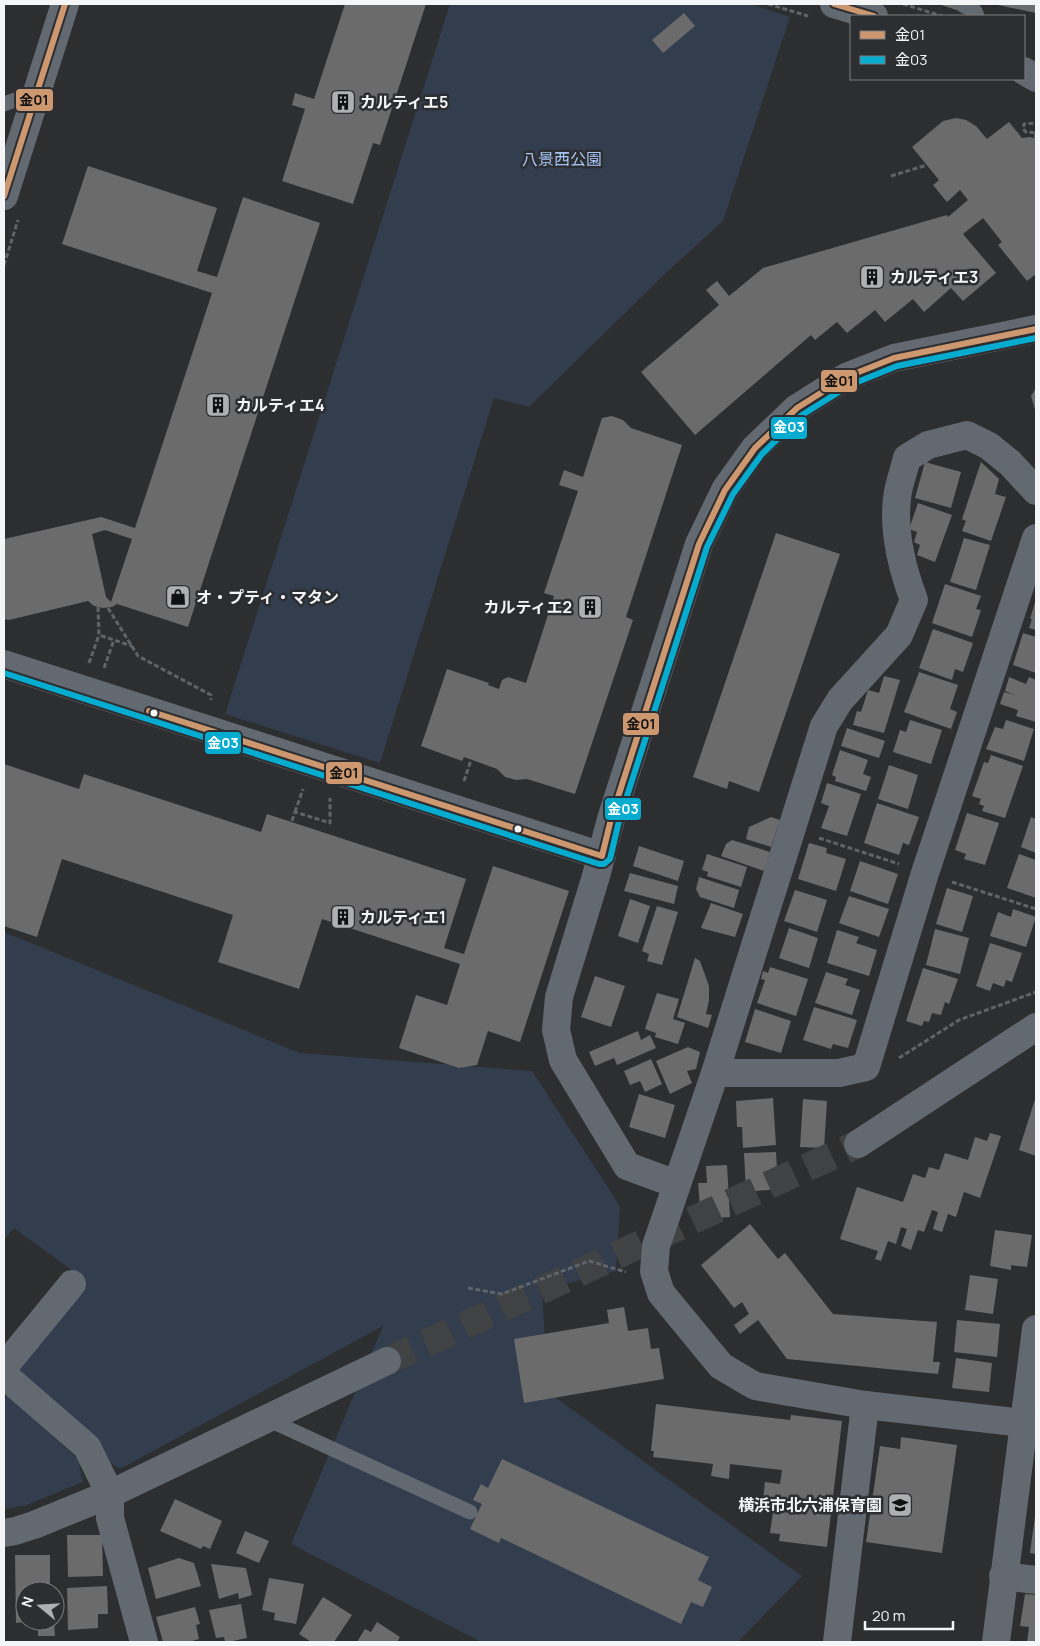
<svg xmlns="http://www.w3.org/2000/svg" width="1040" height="1646" font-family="Manrope,'Noto Sans JP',sans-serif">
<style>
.green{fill:#323d4d}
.building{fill:#6b6b6c;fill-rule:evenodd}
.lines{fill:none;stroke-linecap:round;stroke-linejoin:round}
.minor-tunnel{stroke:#414244;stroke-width:28;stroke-dasharray:28 14;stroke-linecap:butt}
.path{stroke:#5f6468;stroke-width:3;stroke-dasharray:5 2.5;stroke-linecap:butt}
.service{stroke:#636971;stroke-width:15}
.minor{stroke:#636971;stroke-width:28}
.tertiary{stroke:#636971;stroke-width:28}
.bus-1-casing{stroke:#2c2e31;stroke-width:10}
.bus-2-casing{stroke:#2c2e31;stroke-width:10}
.bus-1{stroke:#cd976f;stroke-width:6}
.bus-2{stroke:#06acd0;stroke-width:6}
.bus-dot{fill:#f4f5f6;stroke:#2c2e31;stroke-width:2}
.labels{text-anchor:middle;stroke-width:5;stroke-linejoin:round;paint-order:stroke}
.poi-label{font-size:16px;font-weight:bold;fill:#f4f5f6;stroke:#2c2e31;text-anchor:start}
.park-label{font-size:16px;fill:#a5c4f3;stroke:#2c2e31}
.line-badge{stroke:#2c2e31;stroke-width:2}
.badge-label{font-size:14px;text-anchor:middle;font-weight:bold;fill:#fff}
.pale-badge-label{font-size:14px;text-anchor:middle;font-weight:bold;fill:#111}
</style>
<rect width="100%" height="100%" fill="#2d2e30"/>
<path class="green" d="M450 4H751L790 17 723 221 669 270 529 407 494 398 380 763 225 714Z
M4 932 300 1053 532 1071 620 1206 616 1271 542 1290 548 1392 802 1576 738 1642H481L291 1544 383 1326 120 1469 87 1447 4 1375 84 1279 14 1228 4 1240Z
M7 1395 78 1459 83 1482 24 1506 4 1509V1401Z"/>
<path class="building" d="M345 4H426L380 145 373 143 353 204 282 181 305 109 292 105 295 93 314 99Z
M938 4H965L963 12Z
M998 4H1036V13L998 5Z
M684 13 695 26 663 53 652 40Z
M956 118 966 120 976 126 987 139 1009 122 1022 138 1030 137 1036 139V274L1027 281 998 245 1002 242 983 218 963 234 996 273 963 301 951 288 924 312 913 299 885 322 875 310 847 333 837 322 815 340 811 335 695 435 641 372 719 305 706 290 717 281 729 296 763 268 947 215 948 217 968 200 960 190 947 202 933 185 939 180 912 147 943 121Z
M88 166 217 208 197 271 217 277 243 197 320 223 188 627 117 604 112 607 103 608 94 606 88 601 9 620 4 619V539L101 517 135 528 212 293 62 244ZM105 530 132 539 111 602 106 597 92 534Z
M1036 388V413L1031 396Z
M612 416 623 420 631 428 682 445 626 617 633 620 575 794 527 779 516 780 505 777 497 769 464 757 462 761 421 746 447 669 489 683 488 685 499 689 502 680 508 677 526 683 554 596 544 593 578 491 559 485 564 470 583 477 602 418Z
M925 462 961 472 951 508 915 498Z
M981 462 999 479 995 494 1006 497 991 541 962 531 966 521 962 519Z
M918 503 952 515 935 562 917 555 920 545 914 542 917 532 909 529Z
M776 533 840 554 759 792 729 781 727 789 693 777Z
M964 538 990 545 976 590 950 582Z
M945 584 981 596 976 609 981 610 972 637 932 623Z
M1036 599V630L1029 628 1032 619H1030Z
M933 629 973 643 963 672 955 669 952 680 919 668Z
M1023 633 1036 637V673L1013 665Z
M919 672 958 685 950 709 957 712 951 729 904 712Z
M884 676 900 680 884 733 853 725 857 711 861 712 868 690 879 693Z
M1009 677 1026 684 1029 677 1036 680V722L1016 716 1018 710 1000 704 1004 692 1015 695 1005 691Z
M910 720 942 730 931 764 893 752 900 730 906 732Z
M1006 720 1034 729 1024 761 986 749 995 727 1003 729Z
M847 728 885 741 879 758 841 746Z
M840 750 868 760 863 774 871 777 866 791 835 781 836 777 832 775Z
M991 755 1023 766 1005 818 982 811 984 806 979 804 981 799 972 796 984 762 988 763Z
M4 764 79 789 84 774 261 832 267 814 466 879 444 948 464 954 493 866 569 891 520 1042 488 1031 477 1065 459 1068 399 1048 416 995 447 1005 460 964 322 919 299 989 218 962 233 915 62 859 37 937 4 926Z
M889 765 918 775 908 809 878 799Z
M827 783 861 794 847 836 821 828 829 806 821 803Z
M877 803 919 817 909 845 903 843 899 855 864 843Z
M967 813 999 823 985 865 964 859 966 854 955 850Z
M771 817 780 820 771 847 746 839 749 827Z
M1031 817 1036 819V853L1021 847Z
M732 840 770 852 764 871 721 856 726 844Z
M809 843 827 848 826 853 846 859 836 891 798 879Z
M639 846 684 861 678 881 633 866Z
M707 854 747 867 741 887 707 876 708 872 702 870Z
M1019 854 1036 860V898L1007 888Z
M860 861 898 874 888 904 850 891Z
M630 873 678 886 674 904 624 891Z
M699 877 739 890 734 908 700 897 696 889Z
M947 888 973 896 962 932 936 924Z
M795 890 827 900 817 932 784 921Z
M849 896 889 909 879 937 839 923Z
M630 899 650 906 638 943 618 936Z
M711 903 743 914 735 937 701 928Z
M657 906 678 912 662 965 647 961 649 954 642 951Z
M1013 909 1036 917 1026 947 990 936 998 912 1011 917Z
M789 928 818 938 809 968 779 958Z
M935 929 969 938 960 974 926 965Z
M837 930 859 937 856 943 877 950 869 976 827 963Z
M990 943 1022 953 1012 982 1006 980 1004 987 993 983 990 991 976 986Z
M695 958 700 961 709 986V1000L706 1014 712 1015 708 1028 677 1017Z
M770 967 808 979 796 1016 757 1003 765 980 761 979 763 971 768 973Z
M923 968 958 979 949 1004 945 1002 941 1015 932 1013 929 1022 924 1021 922 1026 906 1021Z
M826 972 848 979 845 985 860 990 852 1015 815 1003Z
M595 976 625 986 611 1027 581 1017Z
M657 993 679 999 673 1019 685 1023 678 1044 655 1037 656 1033 645 1029Z
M814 1007 857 1020 848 1048 833 1044 831 1049 803 1040Z
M755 1009 791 1021 781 1053 745 1042Z
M638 1031 641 1040 650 1035 656 1048 617 1065 614 1058 595 1066 589 1052Z
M688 1047 700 1052 696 1069 687 1071 692 1083 670 1094 656 1061Z
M651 1059 662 1084 645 1092 640 1081 630 1085 624 1071Z
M639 1094 675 1105 665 1138 629 1127Z
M1036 1096V1156L1019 1150Z
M773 1098 776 1145 743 1148 742 1127H737L736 1101Z
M803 1099 827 1101 824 1148 800 1147Z
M990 1133 1001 1136 980 1198 964 1192 956 1217 948 1214 942 1232 933 1229 938 1212 932 1210 924 1232 918 1230 911 1250 901 1246 907 1229 901 1227 896 1244 888 1241 881 1261 875 1259 878 1251 840 1239 857 1187 903 1202 913 1174 925 1178 929 1167 939 1170 945 1153 968 1160 975 1137 987 1141Z
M776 1152 778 1189 746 1192 744 1153Z
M727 1165 730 1217 701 1219 698 1183H707L706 1166Z
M750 1224 778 1259 785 1253 833 1314 937 1322 933 1362H940L938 1374 787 1359 758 1320 740 1334 734 1325 749 1314 742 1302 734 1308 701 1265Z
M995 1230 1032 1235 1027 1267 1011 1265V1270L990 1266Z
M970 1275 998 1279 993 1314 965 1310Z
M624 1307 628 1331 648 1328 651 1349 659 1348 664 1379 524 1403 514 1339 609 1323 607 1310Z
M957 1320 1000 1324 997 1357 954 1352Z
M956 1358 992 1363 989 1392 952 1388Z
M656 1404 790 1420 791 1415 842 1421 827 1547 779 1541 780 1534 770 1533 773 1512 762 1511 765 1482 780 1484 782 1470 730 1464 729 1479 711 1476 713 1464 653 1457 654 1451H651Z
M901 1437 957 1445 942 1553 866 1542 880 1446 900 1449Z
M502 1459 709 1557 698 1580 712 1587 703 1607 691 1602 681 1624 501 1538 499 1543 470 1529 482 1504 473 1500 481 1484 488 1488Z
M175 1499 222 1521 210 1549 203 1546 201 1549 160 1531Z
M1035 1516H1036V1554L1030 1553Z
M245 1531 269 1541 259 1563 236 1553Z
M67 1535H102L103 1576 68 1577Z
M15 1555H50V1591H25V1622L16 1623Z
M179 1558 194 1563 201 1586 156 1599 148 1568Z
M211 1564 246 1568 252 1595 239 1599 238 1593 219 1599Z
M269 1578 304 1584 296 1624 274 1620 275 1613 262 1610Z
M107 1586 108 1614H98V1628L68 1630 67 1588Z
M1025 1594 1036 1595V1642H1027L1029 1627 1020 1626Z
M323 1597 352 1615 334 1642H311L299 1634Z
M241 1604 247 1638 228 1642H225L224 1637 216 1638 209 1610Z
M195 1607 200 1624 196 1625 199 1639 189 1642H163L156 1617Z
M38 1621H54L55 1636H38Z
M377 1622 400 1637 397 1642H357L365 1629 371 1632Z"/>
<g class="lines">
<path class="minor-tunnel" d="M387 1361 858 1144"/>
<path class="path" d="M768 4 808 16
M903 4 942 16
M1035 139 1036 133 1026 132 1023 129 1024 124 1036 123
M891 176 927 165
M4 265 18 220
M98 607 99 635 132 646
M108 608 138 656 211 695V700
M89 663 99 635
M104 668 114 640
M464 781 471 760
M295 812 303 789
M292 821 295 812 330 823V798
M819 838 899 864
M952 882 1036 909
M899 1058 959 1020 1036 992
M468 1288 502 1294 589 1261 626 1272"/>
<path class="service" d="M964 6 975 11 977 16
M4 104 37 92
M267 1419 470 1512"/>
<path class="minor" d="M834 4 874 16
M1024 71 1036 78
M4 196 65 4
M4 664 602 856
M715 1073H839L866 1067 925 873 1036 538
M858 1144 1036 1027
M676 1184 627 1166 563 1060 556 1030 559 997 596 876 611 819 699 544 725 490 755 448 797 408 846 377 894 358 1036 329
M1036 1329 1024 1423 1036 1424
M4 1367 72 1284
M4 1375 87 1447 110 1494V1518L144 1642
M865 1405 755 1386 721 1366 661 1293 654 1271 656 1246 715 1073 824 726 840 700 899 635 914 600C902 568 893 533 897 499 898 485 904 471 907 458L928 445 967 435 989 446 1010 463 1036 491
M4 1533 15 1531 34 1525 110 1494 387 1361
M1003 1576 1036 1580"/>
<path class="tertiary" d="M837 1642 865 1405 1024 1423 996 1642"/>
<defs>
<path id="bus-1" d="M834 4 874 16
M4 196 65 4
M149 711 602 856 611 819 699 544 725 490 755 448 797 408 846 377 894 358 1036 329"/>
<path id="bus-2" d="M4 673 599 864H604L610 859 619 821 707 547 733 494 762 454 802 415 850 385 897 366 1036 338"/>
</defs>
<use href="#bus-1" class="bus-1-casing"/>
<use href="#bus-2" class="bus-2-casing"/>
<use href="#bus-1" class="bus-1"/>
<use href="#bus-2" class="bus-2"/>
</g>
<defs>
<symbol id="building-square" viewBox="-11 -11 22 22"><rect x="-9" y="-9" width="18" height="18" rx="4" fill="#aeafb1" stroke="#2c2e31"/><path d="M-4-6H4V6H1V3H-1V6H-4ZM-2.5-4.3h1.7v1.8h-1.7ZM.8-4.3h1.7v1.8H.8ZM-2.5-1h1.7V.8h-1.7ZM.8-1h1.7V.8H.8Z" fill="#111"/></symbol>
<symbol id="shop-square" viewBox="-11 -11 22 22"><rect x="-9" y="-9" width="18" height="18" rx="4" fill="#aeafb1" stroke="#2c2e31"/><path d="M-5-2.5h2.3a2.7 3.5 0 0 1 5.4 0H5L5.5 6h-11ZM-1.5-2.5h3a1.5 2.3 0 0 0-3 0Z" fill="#111"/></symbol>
<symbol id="school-square" viewBox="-11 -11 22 22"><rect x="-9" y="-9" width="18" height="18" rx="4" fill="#aeafb1" stroke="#2c2e31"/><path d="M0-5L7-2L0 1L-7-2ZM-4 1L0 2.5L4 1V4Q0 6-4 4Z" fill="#111"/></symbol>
</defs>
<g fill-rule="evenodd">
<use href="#building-square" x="329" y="88" width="28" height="28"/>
<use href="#building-square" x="858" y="263" width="28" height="28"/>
<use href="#building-square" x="204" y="391" width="28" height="28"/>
<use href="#shop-square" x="164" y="583" width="28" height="28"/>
<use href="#building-square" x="576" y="593" width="28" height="28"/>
<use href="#building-square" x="329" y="903" width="28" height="28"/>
<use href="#school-square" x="886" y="1491" width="28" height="28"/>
</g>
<g class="bus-dot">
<circle cx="154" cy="713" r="4.5"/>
<circle cx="518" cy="829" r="4.5"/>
</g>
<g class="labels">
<g class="poi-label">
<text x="360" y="108">カルティエ5</text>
<text x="890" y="283">カルティエ3</text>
<text x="236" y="411">カルティエ4</text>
<text x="196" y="603">オ・プティ・マタン</text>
<text x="572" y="613" text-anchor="end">カルティエ2</text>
<text x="360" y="923">カルティエ1</text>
<text x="882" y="1511" text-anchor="end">横浜市北六浦保育園</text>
</g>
<g class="park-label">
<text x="562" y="165">八景西公園</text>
</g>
</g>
<g class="line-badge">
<rect x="15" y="88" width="39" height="24" rx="5" fill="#cd976f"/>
<rect x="820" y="369" width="38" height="24" rx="5" fill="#cd976f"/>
<rect x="770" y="416" width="38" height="24" rx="5" fill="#06acd0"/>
<rect x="622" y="712" width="38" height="24" rx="5" fill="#cd976f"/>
<rect x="204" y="731" width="38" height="24" rx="5" fill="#06acd0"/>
<rect x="325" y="761" width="38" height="24" rx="5" fill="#cd976f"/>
<rect x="604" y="797" width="38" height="24" rx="5" fill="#06acd0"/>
</g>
<g class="badge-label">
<text x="789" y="432">金03</text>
<text x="223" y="748">金03</text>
<text x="623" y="814">金03</text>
</g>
<g class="pale-badge-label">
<text x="34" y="105">金01</text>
<text x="839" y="386">金01</text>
<text x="641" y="729">金01</text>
<text x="344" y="778">金01</text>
</g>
<rect width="1040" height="1646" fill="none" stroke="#f4f5f6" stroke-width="10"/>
<rect x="850" y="15" width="175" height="65" fill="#2c2e31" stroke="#7c7e80"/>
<rect x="860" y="31" width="25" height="8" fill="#cd976f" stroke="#7c7e80"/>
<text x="895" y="40" font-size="15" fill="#f4f5f6">金01</text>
<rect x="860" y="56" width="25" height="8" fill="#06acd0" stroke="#7c7e80"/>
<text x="895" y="65" font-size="15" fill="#f4f5f6">金03</text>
<g transform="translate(40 1606) rotate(288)"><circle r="24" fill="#2c2e31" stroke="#7c7e80"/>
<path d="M0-4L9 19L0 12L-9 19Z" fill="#aeafb1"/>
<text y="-8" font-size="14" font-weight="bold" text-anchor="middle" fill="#f4f5f6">N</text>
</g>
<path d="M865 1621v8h88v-8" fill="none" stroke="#f4f5f6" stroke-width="2.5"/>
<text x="872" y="1621" font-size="15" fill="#f4f5f6" stroke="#2c2e31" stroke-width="4" paint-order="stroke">20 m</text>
</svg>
